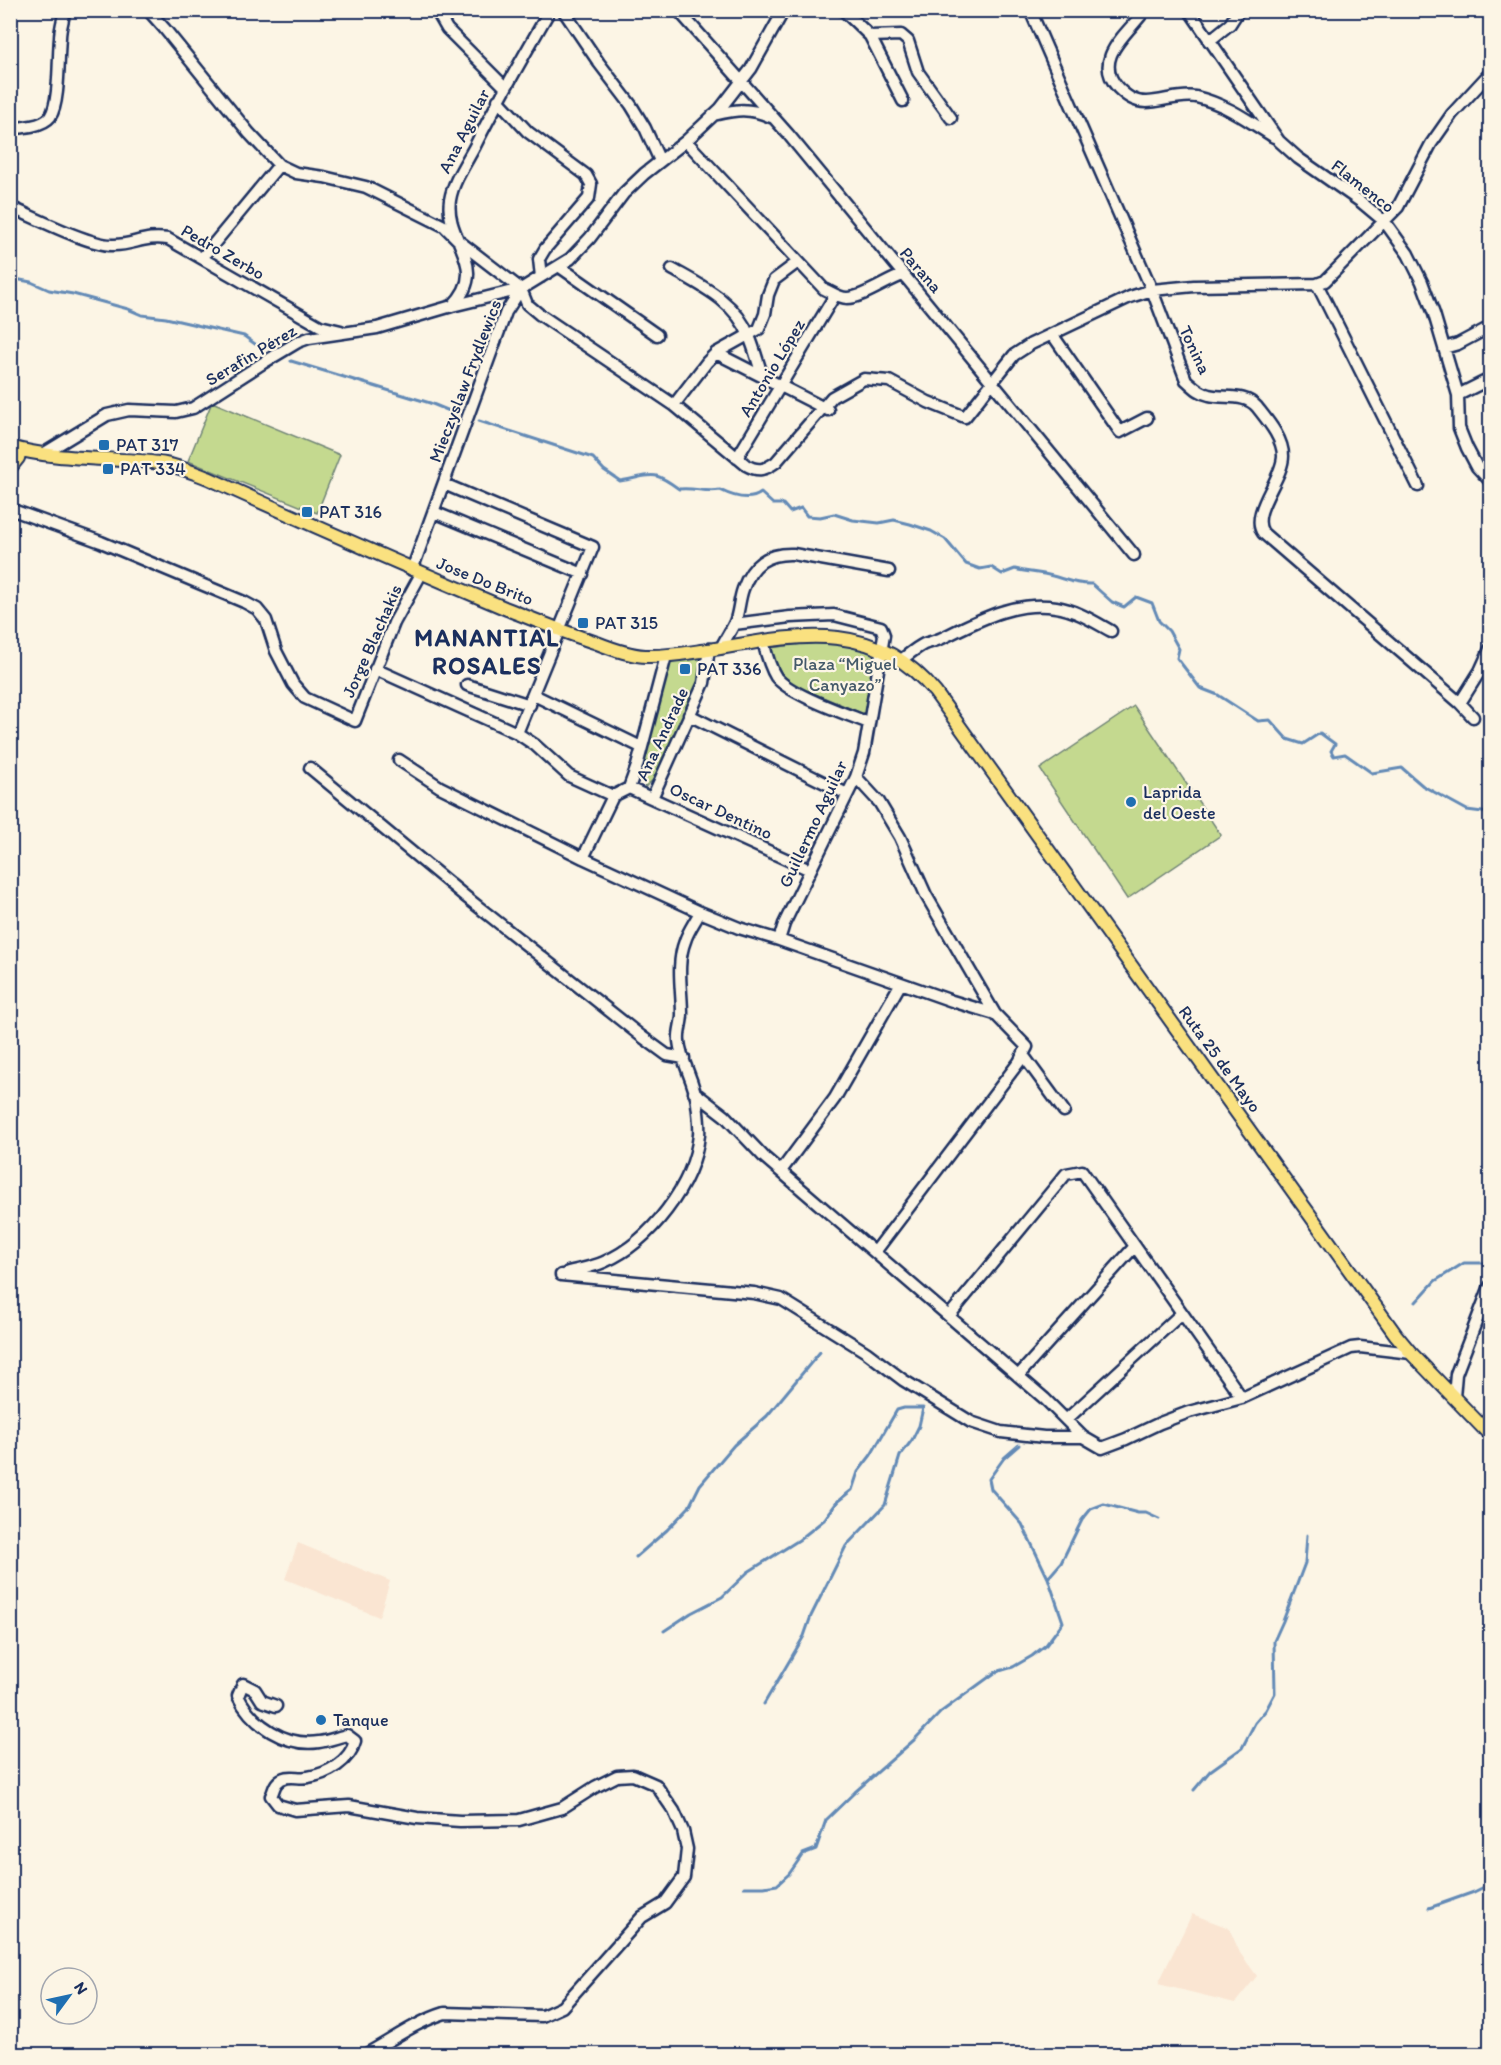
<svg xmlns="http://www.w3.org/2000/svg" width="1501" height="2065" font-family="Itim,sans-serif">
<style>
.built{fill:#fae5d2}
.green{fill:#c4d98f;stroke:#708476;stroke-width:1.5}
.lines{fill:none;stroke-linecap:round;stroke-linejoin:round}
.stream{stroke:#648ab6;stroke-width:3}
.minor-casing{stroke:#1b2f5e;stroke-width:15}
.major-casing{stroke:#1b2f5e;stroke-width:16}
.minor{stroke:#fcf5e5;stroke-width:10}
.major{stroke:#fae180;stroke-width:12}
.poi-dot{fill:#1f6fb2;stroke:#fcf5e5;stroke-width:2}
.labels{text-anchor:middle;stroke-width:4.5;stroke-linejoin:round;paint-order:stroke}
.street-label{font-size:18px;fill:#1b2f5e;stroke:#fcf5e5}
.poi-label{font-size:18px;fill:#1b2f5e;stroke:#fcf5e5;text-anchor:start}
.park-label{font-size:18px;fill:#455a6a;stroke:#fcf5e5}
.district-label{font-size:24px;font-weight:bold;letter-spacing:1.5px;fill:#1b2f5e;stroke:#fcf5e5}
</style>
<rect width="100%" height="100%" fill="#fcf5e5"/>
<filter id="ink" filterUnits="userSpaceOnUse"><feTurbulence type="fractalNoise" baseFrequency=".0167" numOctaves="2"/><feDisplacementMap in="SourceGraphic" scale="12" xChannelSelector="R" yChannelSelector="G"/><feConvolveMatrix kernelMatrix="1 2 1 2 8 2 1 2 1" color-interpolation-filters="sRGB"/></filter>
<g filter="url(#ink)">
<path class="built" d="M298 1543 390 1581 379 1617 285 1579Z
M1192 1914 1229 1928 1240 1953 1257 1976 1235 2003 1158 1984Z"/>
<path class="green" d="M212 402 340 455 317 513 188 461Z
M819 642 855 646 877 653 871 717 791 684 777 668 769 648Z
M704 654 700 682 654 779 645 787C637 751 658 699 668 663Z
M1134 706 1221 835 1127 899 1040 769Z"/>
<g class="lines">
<path class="stream" d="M10 278 31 282 49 290 73 294 128 309 142 315 166 318 244 336 255 344
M291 361 430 403 457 414
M479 421 593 458 604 470 620 481C652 476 650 468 679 489 694 487 706 493 720 490 732 496 749 502 761 493L773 504H783L790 512 801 508 807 516 820 517 834 514 853 520 879 523 894 520 910 524 931 531 945 539 966 564 980 569 991 567 1002 574 1015 569C1025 572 1034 572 1044 574 1061 577 1074 585 1092 584L1112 602 1124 607 1136 597 1152 603 1159 621 1169 631 1179 649 1177 658 1200 688 1218 695 1258 721 1270 720 1287 739 1303 744 1320 733 1335 744 1331 751 1334 756 1345 754 1372 773 1402 768 1423 786 1467 810 1490 813
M1416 1302 1435 1281 1464 1263H1490
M1019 1445 1004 1458 989 1479 991 1489 1022 1524 1048 1578
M636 1557 667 1530 689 1507 700 1485 734 1445 767 1416 820 1352
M664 1631 691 1613 722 1597 748 1572 799 1540 824 1520 838 1501 852 1490 858 1472 871 1455 897 1410 904 1408H923L919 1426 912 1440 900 1456 885 1505 846 1546 811 1616 804 1636 764 1704
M1194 1790 1210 1771 1242 1748 1255 1723 1266 1710 1275 1693 1274 1641 1283 1621 1305 1563 1307 1535
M744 1887H764L777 1885 789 1874 803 1854 816 1849 826 1820 855 1792 914 1740 941 1712 996 1672 1013 1667 1032 1656 1046 1645 1063 1622 1048 1578 1061 1563 1082 1520 1091 1509 1104 1504 1138 1513H1146L1159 1519
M1429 1908 1474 1892 1490 1884"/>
<defs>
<path id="minor" d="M148 10 164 28 249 133 279 165 296 173 324 177 366 187 444 226 460 242 521 289 527 304 539 314 674 405 746 465C758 472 765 470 776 462L832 397 864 379 889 381 928 402 965 417 1014 355 1031 344 1130 297 1152 290 1194 286 1317 284 1325 281 1398 207 1431 144 1452 114 1490 73
M436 10 447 29 505 87
M563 10 599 63 631 105 645 128 660 161
M678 10 788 134 1134 555
M843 10 870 36 903 101
M1030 10 1152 290 1186 380C1193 386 1199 393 1209 395 1225 399 1245 393 1257 407 1267 420 1283 438 1283 456 1283 479 1249 513 1263 533L1460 703 1473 717
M1145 10C1129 33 1091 58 1118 88 1126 96 1134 102 1146 102 1162 102 1180 94 1196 97 1226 104 1249 121 1274 137
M1189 10 1279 141 1298 158 1361 202 1385 222 1408 254 1422 282 1434 314 1458 395 1459 428 1467 448 1477 467 1490 481
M870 36 901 35 908 41 918 72 951 118
M1209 41 1230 24 1239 10
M498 100 528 132 586 175 591 184 589 198 545 249 539 259 541 277
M713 115C736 110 748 107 771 117
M10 128C22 128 43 126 50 117 60 103 58 57 60 38 60 29 63 20 65 10
M686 141 824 289C831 292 839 298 847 298 863 298 887 280 903 275
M10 207C34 217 88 245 112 245 133 246 144 235 168 239L320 326 341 331
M202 258 279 165
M560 267 657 335
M672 269C702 286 736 302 749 336 755 350 758 364 763 377
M1317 284 1418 486
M452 306C492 266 444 241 450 200 453 181 466 163 475 146 498 100 524 55 550 10
M1052 334 1120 432 1147 418
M1444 348 1458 344 1490 327
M716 353 828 410
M1458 395 1490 379
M674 405 707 362 716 353 759 329 765 314 768 295 774 280 798 262
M43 454 107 415 129 410 176 412 193 408 263 363 298 342 309 338 377 328 452 306 521 289
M737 458 835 295
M444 484 593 547 517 733
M10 509 101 542 244 602 257 609 266 620 276 651 293 684 305 698 355 721 394 623 421 574
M434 512 583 574
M412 570 506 312 521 289 570 259 590 238 624 193 644 174 686 141 720 109 751 69 784 10
M734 624 790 617 834 615 881 627 884 635 864 753 856 777 784 924 779 940
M763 641C766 653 769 666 776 677 790 695 847 714 869 723
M721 648C725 639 731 631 735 622 739 612 739 600 743 589 752 564 767 553 793 554L889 571
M901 660C908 655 916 648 924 644 930 642 936 641 942 638 977 621 1015 600 1056 607 1076 610 1093 621 1111 631
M375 669 517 733 535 745 569 776 613 796 629 788 810 870
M467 685 530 705
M534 695 641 747
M1460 703 1480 671 1490 649
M689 715 847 794
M399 760 440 787 583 858 700 912 739 928 779 940 952 1001 995 1014
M310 768 466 897 641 1036 667 1055 684 1058
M856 777 879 802 900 837 926 895 995 1014 1027 1047 1019 1062 875 1252
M629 788 637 766 666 656
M652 798 704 683 709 649
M583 858 613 796
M1023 1055 1064 1111
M694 1092 725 1116 764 1157 1045 1399 1083 1437 1102 1448 1126 1439 1160 1423 1189 1412 1242 1398 1351 1348 1360 1347 1411 1353
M781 1171 835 1098 901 983
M568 1272C580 1269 593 1267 604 1262 650 1242 694 1185 699 1135 700 1125 698 1113 697 1103 695 1082 681 1062 679 1041 678 1032 682 1023 682 1014 682 990 676 964 685 941 688 931 695 922 700 912
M561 1275 754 1293 781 1299 866 1352 903 1380 971 1422 1001 1432 1044 1437H1083
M949 1316 1066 1174 1082 1171 1242 1398
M1018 1376 1135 1246
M1454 1397 1456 1374 1490 1286
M1066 1420 1182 1313
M276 1706 262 1701 255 1690 243 1684 238 1696C252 1725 286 1747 319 1742 328 1741 338 1737 347 1735L355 1741C350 1761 328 1774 308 1777 297 1779 285 1773 277 1783 274 1786 273 1793 271 1796L278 1805 295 1810 349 1806 417 1818 460 1821 519 1820 562 1808 595 1787 617 1776 633 1775 656 1785 674 1811 683 1831 687 1849 684 1877 665 1903 642 1917 562 2007 542 2016 445 2013C416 2022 392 2040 366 2054"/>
<path id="major" d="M10 447C58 461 110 457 159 463 176 465 192 472 208 478 307 523 407 567 507 609 537 621 566 633 597 643 612 649 628 655 645 656 666 657 687 653 708 650 793 636 873 616 935 692L1396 1335 1411 1353 1490 1435
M10 468 18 458 20 450"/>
</defs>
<use href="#minor" class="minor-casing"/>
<use href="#major" class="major-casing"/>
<use href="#minor" class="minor"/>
<use href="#major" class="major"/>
</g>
</g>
<g class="poi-dot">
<rect x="98" y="439" width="12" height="12" rx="3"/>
<rect x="102" y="463" width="12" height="12" rx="3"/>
<rect x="301" y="506" width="12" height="12" rx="3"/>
<rect x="577" y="617" width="12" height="12" rx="3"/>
<rect x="679" y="663" width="12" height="12" rx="3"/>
<circle cx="1131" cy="802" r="6"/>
<circle cx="321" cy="1720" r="6"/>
</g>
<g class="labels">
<g class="street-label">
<text transform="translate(464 131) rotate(-63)" y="6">Ana Aguilar</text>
<text transform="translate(1363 186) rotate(38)" y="6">Flamenco</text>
<text transform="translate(223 252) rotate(30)" y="6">Pedro Zerbo</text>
<text transform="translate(921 270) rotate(49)" y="6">Parana</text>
<text transform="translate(1195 350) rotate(65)" y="6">Tonina</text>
<text transform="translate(251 355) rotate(-31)" y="6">Serafin Pérez</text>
<text transform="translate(772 368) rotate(-59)" y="6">Antonio López</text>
<text transform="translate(465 381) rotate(-69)" y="6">Mieczyslaw Frydlewics</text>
<text transform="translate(485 581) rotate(22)" y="6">Jose Do Brito</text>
<text transform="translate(372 641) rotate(-66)" y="6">Jorge Blachakis</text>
<text transform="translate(662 734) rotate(-65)" y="6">Ana Andrade</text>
<text transform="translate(721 811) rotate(25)" y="6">Oscar Dentino</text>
<text transform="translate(813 824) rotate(-65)" y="6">Guillermo Aguilar</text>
<text transform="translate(1220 1059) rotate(54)" y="6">Ruta 25 de Mayo</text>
</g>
<g class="poi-label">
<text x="116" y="451">PAT 317</text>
<text x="120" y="475">PAT 334</text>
<text x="319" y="518">PAT 316</text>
<text x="595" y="629">PAT 315</text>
<text x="697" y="675">PAT 336</text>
<text x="1143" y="798">Laprida<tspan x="1143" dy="21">del Oeste</tspan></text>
<text x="333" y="1726">Tanque</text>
</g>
<g class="park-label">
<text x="845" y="670">Plaza “Miguel<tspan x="845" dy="21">Canyazo”</tspan></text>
</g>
<g class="district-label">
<text x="487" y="646">MANANTIAL<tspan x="487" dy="28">ROSALES</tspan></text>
</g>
</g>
<rect width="1501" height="2065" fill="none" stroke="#fcf5e5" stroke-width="36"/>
<rect x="18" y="18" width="1465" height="2029" fill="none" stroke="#1b2f5e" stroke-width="2" filter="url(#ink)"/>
<g transform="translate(69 1996) rotate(57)"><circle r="28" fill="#fcf5e5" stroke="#a2a6af" stroke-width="1.5"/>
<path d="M0-4.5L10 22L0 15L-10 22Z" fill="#1f6fb2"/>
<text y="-9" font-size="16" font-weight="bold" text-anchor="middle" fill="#1b2f5e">N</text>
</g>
</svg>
